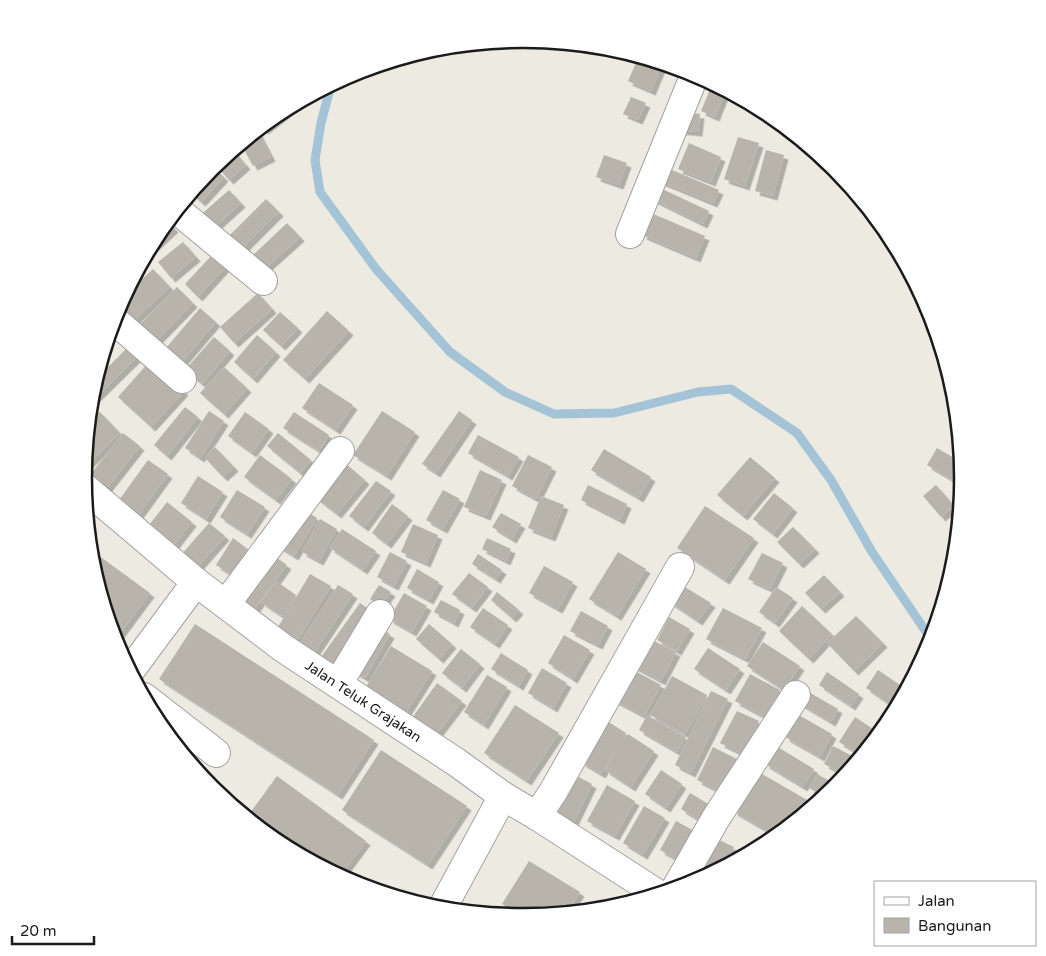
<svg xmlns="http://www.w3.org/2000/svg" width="1046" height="956" font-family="'Varela Round',sans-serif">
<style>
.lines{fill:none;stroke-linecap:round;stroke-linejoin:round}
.stream{stroke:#a5c3d7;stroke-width:9}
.building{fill:#b8b3ab;filter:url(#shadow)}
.minor-casing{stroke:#a2a2a2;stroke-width:30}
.tertiary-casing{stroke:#a2a2a2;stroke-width:30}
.minor{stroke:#fff;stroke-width:28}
.tertiary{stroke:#fff;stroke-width:28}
.labels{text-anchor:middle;stroke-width:4;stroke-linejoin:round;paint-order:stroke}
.street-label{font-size:14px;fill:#1b1b1b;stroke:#fff}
.rim{fill:none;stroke:#1b1b1b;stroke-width:2.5}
</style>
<defs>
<filter id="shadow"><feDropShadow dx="4.5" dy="4.5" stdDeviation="0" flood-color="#0004"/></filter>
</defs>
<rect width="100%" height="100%" fill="#eceae1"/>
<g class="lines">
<path class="stream" d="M331 85 321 123 315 160 320 192 376 269 450 352 505 392 554 414 614 413 698 392 731 389 797 433 831 480 872 552 931 639"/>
</g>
<path class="building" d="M639 56 662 65 651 91 628 81Z
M711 87 725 92 715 117 701 111Z
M631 97 646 103 638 120 623 114Z
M295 104 296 105 264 130 261 127 279 113Z
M679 112 700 114 698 132 677 130Z
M257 130 271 157 253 166 241 144Z
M738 137 759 143 745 186 724 179Z
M689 143 721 157 711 182 678 169Z
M233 150 246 165 229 180 216 165Z
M766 150 784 155 773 196 755 191Z
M604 155 627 163 619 185 596 177Z
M818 155 834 168 839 174 815 164Z
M663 166 719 190 713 203 657 180Z
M213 167 224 177 201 202 191 193Z
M658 187 709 211 703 224 652 199Z
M229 190 241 203 209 232 196 219Z
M266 199 279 212 238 253 225 240Z
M651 213 705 236 696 258 642 235Z
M168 222 174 228 149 251 158 234Z
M287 223 300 237 261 272 249 259Z
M183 242 196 257 171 278 158 262Z
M212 255 225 267 198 297 185 284Z
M153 269 170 287 133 321 119 306 125 295Z
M177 287 193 303 155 342 138 326Z
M258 293 272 309 234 343 220 327Z
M200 308 216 322 176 369 160 355Z
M327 311 349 331 305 379 283 360Z
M280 312 298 328 281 346 263 330Z
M257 335 276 352 253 379 234 362Z
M214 337 230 351 202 384 185 370Z
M132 343 142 352 91 402 92 392 97 378Z
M150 361 184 391 151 427 118 397Z
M224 367 247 388 224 414 200 393Z
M319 383 353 405 336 430 302 408Z
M185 407 198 417 167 456 154 445Z
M209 411 224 421 200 458 185 448Z
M382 411 415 432 387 476 353 455Z
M459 411 472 420 436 473 422 464Z
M100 412 120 433 85 467 89 421Z
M245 412 269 429 252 453 228 436Z
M294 412 329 435 319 451 283 428Z
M123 433 140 446 104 492 87 479Z
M278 433 311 460 300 473 267 446Z
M478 435 519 457 508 476 468 453Z
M215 447 234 467 223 477 205 458Z
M937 448 961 462V467L953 480 927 465Z
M604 449 651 477 639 498 591 470Z
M260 455 292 479 276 500 244 477Z
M528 455 552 467 536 499 512 486Z
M750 457 775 478 743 516 717 495Z
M148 460 168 474 139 514 119 500Z
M345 463 365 480 337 514 316 498Z
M480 470 502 480 486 516 464 507Z
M198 476 223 492 206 519 181 503Z
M376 481 391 491 364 527 349 516Z
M588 485 627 504 620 520 581 500Z
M936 485 954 506 941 517 923 496Z
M237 490 265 507 247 534 220 517Z
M443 490 460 499 443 529 426 520Z
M774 493 793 508 773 534 753 519Z
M541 496 564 505 551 537 528 528Z
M167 502 192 522 175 544 150 524Z
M392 504 408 516 387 544 372 533Z
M705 506 754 538 725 580 677 548Z
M301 508 317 518 294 556 278 546Z
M501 513 521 524 512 539 492 527Z
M320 519 337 529 319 561 302 552Z
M209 523 225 536 195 570 180 556Z
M413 524 438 535 426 563 401 552Z
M793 527 815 549 799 564 777 542Z
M342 529 376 551 363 570 330 548Z
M233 538 249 550 232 575 216 565Z
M487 538 511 549 506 561 482 549Z
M91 550 150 593 115 640 92 563Z
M266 550 287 565 254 610 234 596Z
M390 552 407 561 394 586 377 577Z
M618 552 646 569 617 616 589 599Z
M762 553 783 563 770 589 748 579Z
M478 554 502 570 496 579 472 564Z
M544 566 573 582 558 609 529 593Z
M417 569 439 582 429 600 407 588Z
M469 573 488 587 472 608 452 594Z
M310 574 331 586 298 639 278 627Z
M824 575 840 592 821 609 805 593Z
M276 581 296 595 282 616 261 602Z
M680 584 711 603 698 621 668 601Z
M338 585 353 594 314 653 300 643Z
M379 585 391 592 381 606 370 599Z
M776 587 793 598 775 623 759 612Z
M497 592 519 610 512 618 491 600Z
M404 593 427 606 412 632 389 619Z
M441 600 460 610 454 623 434 612Z
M360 603 376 614 337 668 321 657Z
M802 606 832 634 809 659 779 631Z
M483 608 508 625 495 644 470 627Z
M723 608 762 628 745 659 706 639Z
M581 611 608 626 598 645 570 631Z
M856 616 883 643 854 671 827 643Z
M669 617 690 629 677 651 657 640Z
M195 624 374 740 338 795 159 679Z
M429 624 452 644 439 659 416 639Z
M378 627 390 634 365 678 353 671Z
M564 635 590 650 573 679 548 663Z
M646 637 676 652 661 681 631 665Z
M763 642 800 666 784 690 747 666Z
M391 646 432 671 405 714 364 690Z
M708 648 740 669 726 690 694 669Z
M461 649 480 664 462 688 442 673Z
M501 653 528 670 519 686 491 669Z
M542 668 567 683 553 708 528 693Z
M878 670 906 689 896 708 866 688Z
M635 671 661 685 644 716 610 698Z
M827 672 859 694 851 706 819 685Z
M750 674 780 690 765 717 735 701Z
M487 675 507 687 484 725 464 712Z
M672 676 707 695 685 734 650 715Z
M437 683 462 701 436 735 412 718Z
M711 691 728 699 691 773 675 765Z
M807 691 838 709 831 722 799 703Z
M515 705 559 733 527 781 484 753Z
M737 711 759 721 743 754 720 743Z
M797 714 832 734 820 757 785 737Z
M647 715 686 737 677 752 639 730Z
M855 717 879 733 861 755 839 742Z
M607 721 626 733 601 774 581 762Z
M628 734 654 751 631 787 605 770Z
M776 746 814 769 803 787 765 764Z
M833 746 858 759 845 775 824 764Z
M713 747 739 760 723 793 697 780Z
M381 750 467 806 428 865 342 810Z
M661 770 682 784 666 808 645 794Z
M757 771 814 804 776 836 733 811Z
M573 774 592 784 573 823 553 813Z
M817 774 837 785 824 796 809 788Z
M277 776 366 841 340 876 279 843 247 817Z
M607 785 635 801 615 836 587 821Z
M690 793 710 805 701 821 681 809Z
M644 806 665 818 643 855 623 843Z
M676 821 698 833 682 862 660 850Z
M713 837 734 847 724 866 691 884Z
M529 861 580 892 567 913 523 917 502 904Z"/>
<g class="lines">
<defs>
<path id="minor" d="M177 210 263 281
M630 234 695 74
M114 320 182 379
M226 604 340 451
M130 671 196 582
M338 684 380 614
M144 697 216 753
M537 816 553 792 680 567
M676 888 716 818 796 695
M444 909 445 903 503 796"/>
<g id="tertiary">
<path id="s1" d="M85 488 196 582 283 648 456 762 503 796 537 816 658 894"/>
</g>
</defs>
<use href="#minor" class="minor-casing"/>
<use href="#tertiary" class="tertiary-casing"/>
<use href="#minor" class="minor"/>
<use href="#tertiary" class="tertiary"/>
</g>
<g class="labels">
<g class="street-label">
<text dy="5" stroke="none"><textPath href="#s1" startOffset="351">Jalan Teluk Grajakan</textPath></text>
</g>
</g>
<path d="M0 0H1046V956H0ZM522 48H524A430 430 0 0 1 954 478V478A430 430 0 0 1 524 908H522A430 430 0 0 1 92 478V478A430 430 0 0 1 522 48Z" fill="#fff" fill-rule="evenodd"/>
<path class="rim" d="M522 48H524A430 430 0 0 1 954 478V478A430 430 0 0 1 524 908H522A430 430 0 0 1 92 478V478A430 430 0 0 1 522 48Z"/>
<rect x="874" y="881" width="162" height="65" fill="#ffffff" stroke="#a4a4a4"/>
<rect x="884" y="897" width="25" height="8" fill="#ffffff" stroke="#a4a4a4"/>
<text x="918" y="906" font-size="15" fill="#1b1b1b">Jalan</text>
<rect x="884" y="918" width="25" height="15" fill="#b8b3ab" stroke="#a4a4a4"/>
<text x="918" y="931" font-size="15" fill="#1b1b1b">Bangunan</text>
<path d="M12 936v8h82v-8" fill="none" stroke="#1b1b1b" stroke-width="2.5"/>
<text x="20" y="936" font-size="15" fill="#1b1b1b" stroke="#ffffff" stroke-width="4" paint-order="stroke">20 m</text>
</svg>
